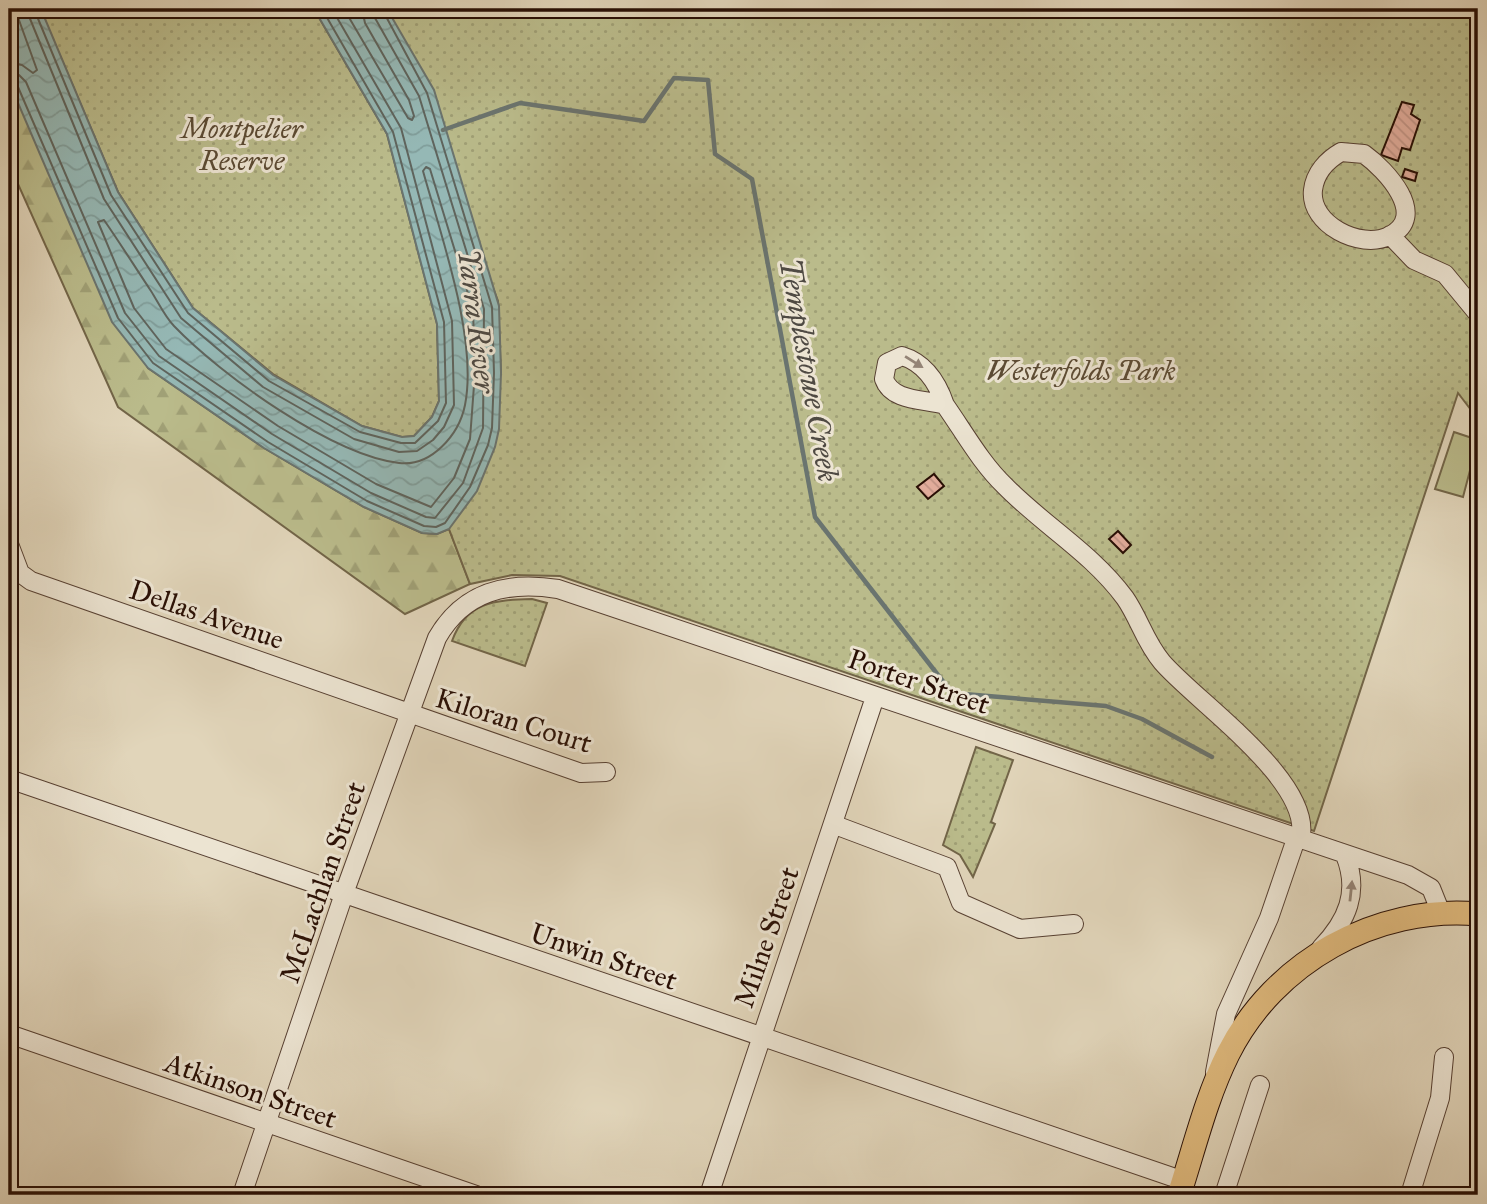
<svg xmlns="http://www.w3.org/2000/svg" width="1487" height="1204" font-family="'IM FELL Great Primer',serif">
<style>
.forest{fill:url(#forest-firs);stroke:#726548;stroke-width:2}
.park{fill:url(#park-dots);stroke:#726548;stroke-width:2}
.pitch{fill:#babb8b;stroke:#726548;stroke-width:2}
.water{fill:url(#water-waves);stroke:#6a746f;stroke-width:2}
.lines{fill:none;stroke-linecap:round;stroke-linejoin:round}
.shore{stroke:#5f645d;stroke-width:2}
.stream{stroke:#6a746f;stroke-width:4.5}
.building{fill:url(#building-back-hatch);stroke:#290f05;stroke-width:2}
.minor-casing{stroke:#574032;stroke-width:20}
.major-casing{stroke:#290f05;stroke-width:25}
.minor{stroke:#ece4d2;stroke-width:18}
.major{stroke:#e0ba7d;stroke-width:23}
.oneway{fill:#948476}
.labels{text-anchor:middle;stroke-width:6;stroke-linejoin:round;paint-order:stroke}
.park-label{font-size:28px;font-style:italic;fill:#5c4b34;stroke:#ece4d2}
.street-label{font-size:28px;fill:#290f05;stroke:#ece4d2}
.water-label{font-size:30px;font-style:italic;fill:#4f4a43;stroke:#ece4d2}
</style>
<defs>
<pattern id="forest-firs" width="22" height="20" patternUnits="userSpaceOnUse" patternTransform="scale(1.75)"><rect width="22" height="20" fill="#babb8b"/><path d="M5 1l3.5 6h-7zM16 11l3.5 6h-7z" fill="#a0a076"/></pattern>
<pattern id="park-dots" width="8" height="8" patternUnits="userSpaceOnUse" patternTransform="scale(1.75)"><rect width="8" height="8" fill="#babb8b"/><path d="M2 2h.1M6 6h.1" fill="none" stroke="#a0a076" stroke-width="1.8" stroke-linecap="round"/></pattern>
<pattern id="water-waves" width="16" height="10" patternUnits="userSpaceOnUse" patternTransform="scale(1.75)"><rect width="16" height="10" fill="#95b8b5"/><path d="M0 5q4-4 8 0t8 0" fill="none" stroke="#809d9a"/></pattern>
<pattern id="building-back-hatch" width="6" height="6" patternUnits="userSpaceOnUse" patternTransform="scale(1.75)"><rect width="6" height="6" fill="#e1ac9b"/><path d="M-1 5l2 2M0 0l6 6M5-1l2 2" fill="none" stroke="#c19384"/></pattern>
</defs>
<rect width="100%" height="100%" fill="#e1d5ba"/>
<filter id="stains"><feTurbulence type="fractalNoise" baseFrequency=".00286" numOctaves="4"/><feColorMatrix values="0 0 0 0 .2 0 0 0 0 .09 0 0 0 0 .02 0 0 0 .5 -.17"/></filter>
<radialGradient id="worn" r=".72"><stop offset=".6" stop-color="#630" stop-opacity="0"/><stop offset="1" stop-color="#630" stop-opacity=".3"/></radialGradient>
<path class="forest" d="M9 82 148 368 264 448 364 507 422 533 437 534 449 529 470 584 405 614 118 407 9 164Z"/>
<path class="park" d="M40 9H314L387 134 437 324 439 401 432 417 414 436 402 437 362 426 273 374 193 308 118 192Z
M387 9H1478V419L1458 393 1314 831 560 576 512 575 470 584 449 529 501 373 498 301Z
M532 599 547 603 525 666 452 641C466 602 494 600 532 599Z
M976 747 1013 760 991 822 995 824 973 877 960 855 943 845Z"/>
<path class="pitch" d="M1454 432 1478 440 1463 497 1435 489Z"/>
<path class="water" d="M9 9H40L43 14 118 192 193 308 273 375 362 426 402 437 414 436 432 417 439 401 437 324 387 134 314 9H387L434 90 499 306 501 373 499 429 495 447 477 491 449 529 437 534 422 533 364 507 264 448 148 368 112 322 9 82Z"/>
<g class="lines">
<path class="shore" d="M26 9 104 199 181 318 263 387 354 439 399 452 417 451 433 440 444 427 454 405 452 321 401 128 332 9
M34 9 111 195 188 313 269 381 360 432 401 443H415L438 421 446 403 444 322 393 132 322 9
M344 9 408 118 412 120 414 116 409 100 365 23 362 9
M9 62 22 65 33 73 37 70 15 9
M9 73 19 75 26 82 125 313 159 356 272 434 371 493 426 517 435 518 463 483 483 428 484 309 419 96 375 18 373 9
M9 82 18 87 118 318 153 363 268 442 367 501 424 526 436 527 445 523 470 487 488 445 492 428 494 373 492 307 427 93 382 9
M426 167 430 169 473 310 475 372 470 439 454 478 431 507 376 484 278 426 166 349 134 308 98 222 104 220C120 243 135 267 151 291 158 302 165 317 174 326 221 375 332 455 399 463 431 467 459 435 465 405 478 339 441 236 423 171Z"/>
<path class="stream" d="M443 130 520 103 644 121 674 78 708 80 715 154 752 179 815 517 952 693 1106 706 1142 719 1212 757"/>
</g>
<path class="building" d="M1402 102 1414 105 1411 114 1420 120 1410 150 1402 148 1398 161 1381 155Z
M1405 169 1417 173 1415 181 1402 177Z
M934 474 944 486 928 499 917 487Z
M1118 531 1131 545 1123 553 1109 539Z"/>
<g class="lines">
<defs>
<path id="minor" d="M1341 152 1364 154C1385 169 1430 216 1389 236 1360 250 1309 224 1313 190 1315 173 1327 160 1341 152Z
M1390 235 1414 260 1445 274 1478 314
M945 405C925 399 892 402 884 379L887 363 902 356C925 363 938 384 945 405 964 432 981 463 1005 486 1043 525 1092 553 1125 598 1139 618 1145 642 1162 662 1195 701 1316 783 1300 840
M9 544 20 573 31 581 581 773 606 772
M9 779 1184 1181
M835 825 947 867 961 903 1020 929 1074 924
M1321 948C1347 921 1360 892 1345 855
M9 1034 476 1195
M1215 1072 1226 1014 1269 918 1296 839
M242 1195 346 888 437 638C464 591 507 581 558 589L1408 875 1431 888 1441 913
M709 1195 875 697
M1224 1195 1260 1085
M1410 1195 1440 1098 1444 1057"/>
<path id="major" d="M1179 1195C1194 1149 1206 1098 1228 1054 1274 962 1376 905 1478 914"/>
</defs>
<use href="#minor" class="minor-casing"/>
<use href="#major" class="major-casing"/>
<use href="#minor" class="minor"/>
<use href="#major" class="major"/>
</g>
<defs><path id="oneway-solid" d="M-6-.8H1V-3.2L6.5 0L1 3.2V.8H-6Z" transform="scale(1.75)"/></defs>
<g class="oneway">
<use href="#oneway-solid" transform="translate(914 362) rotate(32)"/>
<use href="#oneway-solid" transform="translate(1351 891) rotate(-84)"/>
</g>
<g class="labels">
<g class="park-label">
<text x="242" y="138">Montpelier<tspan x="242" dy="32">Reserve</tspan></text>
<text x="1081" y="380">Westerfolds Park</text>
</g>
<g class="street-label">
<text transform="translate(207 614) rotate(19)" y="10">Dellas Avenue</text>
<text transform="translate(919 681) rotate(19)" y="10">Porter Street</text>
<text transform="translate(514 720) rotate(17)" y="10">Kiloran Court</text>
<text transform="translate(322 882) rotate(-71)" y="10">McLachlan Street</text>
<text transform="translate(766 937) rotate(-71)" y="10">Milne Street</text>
<text transform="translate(604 956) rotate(19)" y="10">Unwin Street</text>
<text transform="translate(251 1090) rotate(19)" y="10">Atkinson Street</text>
</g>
<g class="water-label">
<text transform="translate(477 321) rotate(83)" y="10">Yarra River</text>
<text transform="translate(809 370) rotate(80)" y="10">Templestowe Creek</text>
</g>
</g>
<rect width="1487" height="1204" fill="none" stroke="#e1d5ba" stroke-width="35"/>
<rect x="10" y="10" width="1466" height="1183" fill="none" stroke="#290f05" stroke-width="3.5"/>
<rect x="18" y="18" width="1452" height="1169" fill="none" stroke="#290f05" stroke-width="2"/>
<rect width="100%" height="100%" filter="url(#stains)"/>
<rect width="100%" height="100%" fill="url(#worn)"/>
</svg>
